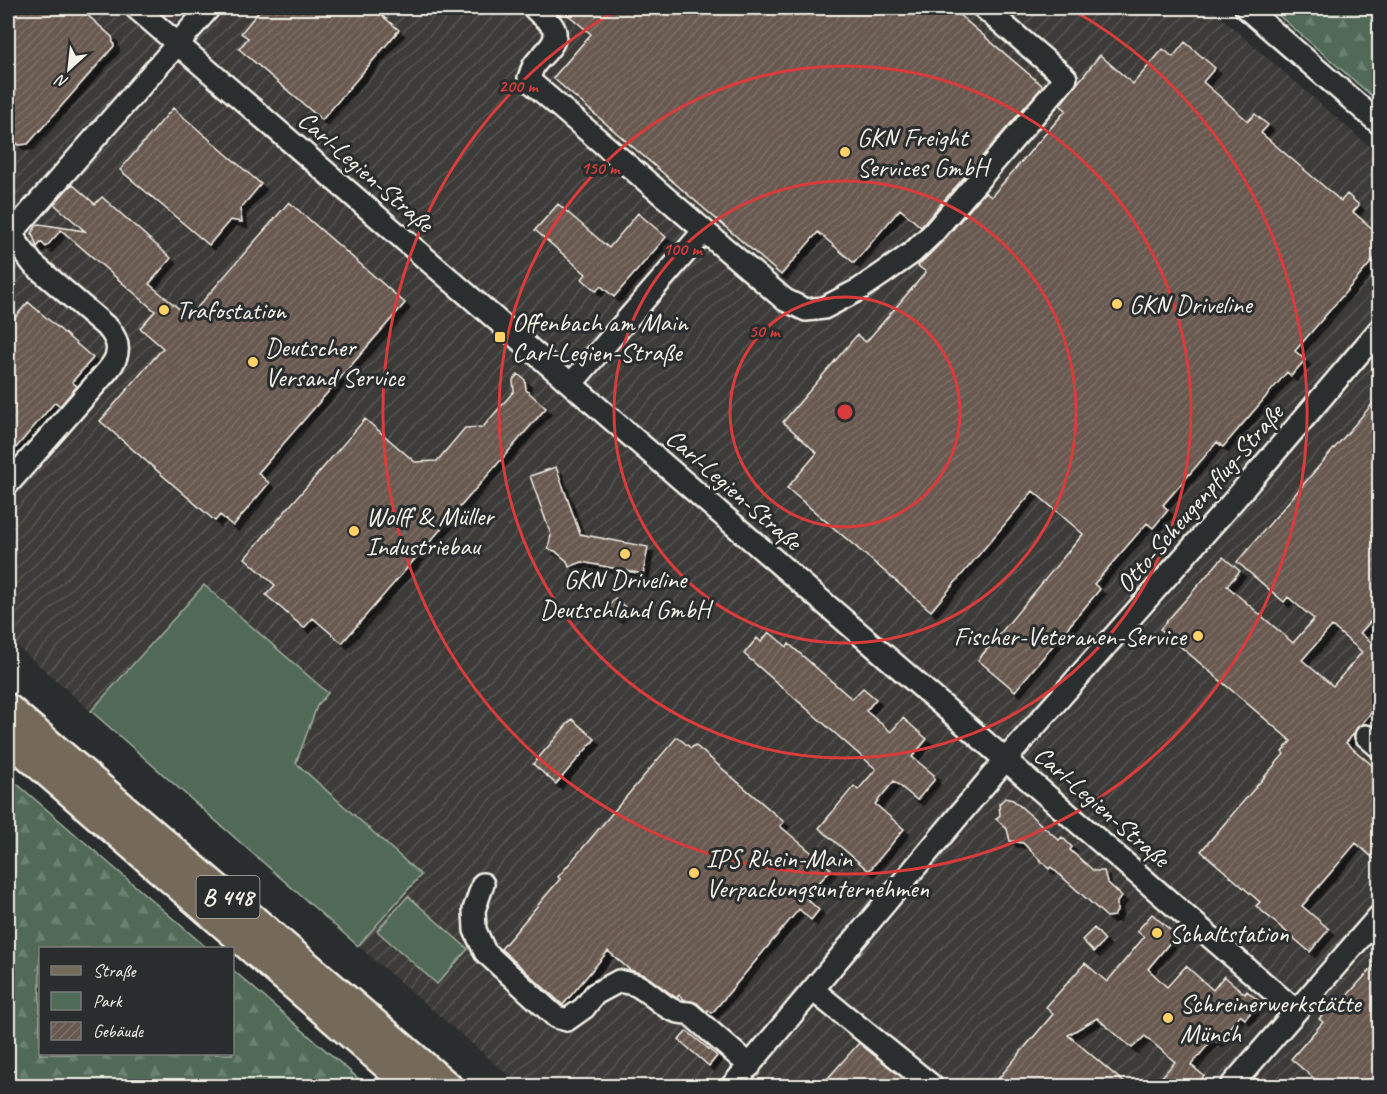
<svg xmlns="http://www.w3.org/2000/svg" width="1387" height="1094" font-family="Caveat,sans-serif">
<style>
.industrial{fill:url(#industrial-furrows)}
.green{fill:#516b59;stroke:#a2aea0;stroke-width:1.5}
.forest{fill:url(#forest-firs);stroke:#a2aea0;stroke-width:1.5}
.building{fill:url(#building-hatch);stroke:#f4f1e8;stroke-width:1.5;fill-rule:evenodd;filter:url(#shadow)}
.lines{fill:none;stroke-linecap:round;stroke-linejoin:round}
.minor-casing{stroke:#f4f1e8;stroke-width:26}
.major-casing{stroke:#f4f1e8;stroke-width:32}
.minor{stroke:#2a2d2e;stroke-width:21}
.major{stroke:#746a5a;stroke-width:27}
.ring{fill:none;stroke:#d93c3b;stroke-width:3}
.poi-dot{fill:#ffd166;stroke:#2a2d2e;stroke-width:2}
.labels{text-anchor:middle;stroke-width:6;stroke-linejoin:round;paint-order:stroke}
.shield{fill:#2a2d2e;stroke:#b7b6b0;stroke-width:1.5}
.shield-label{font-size:24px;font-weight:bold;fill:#f4f1e8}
.poi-label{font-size:26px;fill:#f4f1e8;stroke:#2a2d2e;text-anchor:start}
.street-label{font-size:26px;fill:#f4f1e8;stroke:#2a2d2e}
.centre{fill:#d93c3b;stroke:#2a2d2e;stroke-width:3}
.ring-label{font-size:18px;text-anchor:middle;font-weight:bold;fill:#d93c3b;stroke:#2a2d2e;stroke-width:6;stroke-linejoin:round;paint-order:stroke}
</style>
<defs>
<pattern id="industrial-furrows" width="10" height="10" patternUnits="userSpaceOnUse" patternTransform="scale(1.5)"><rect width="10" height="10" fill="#3c3a38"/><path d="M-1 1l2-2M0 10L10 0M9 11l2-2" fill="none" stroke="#595755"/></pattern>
<pattern id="forest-firs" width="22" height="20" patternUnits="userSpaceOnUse" patternTransform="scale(1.5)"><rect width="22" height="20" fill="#516b59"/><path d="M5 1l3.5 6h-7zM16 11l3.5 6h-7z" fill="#6b8171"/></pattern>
<pattern id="building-hatch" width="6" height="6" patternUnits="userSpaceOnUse" patternTransform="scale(1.5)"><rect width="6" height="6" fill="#67584f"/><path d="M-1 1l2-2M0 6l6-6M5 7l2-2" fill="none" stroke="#7d7068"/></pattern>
<filter id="shadow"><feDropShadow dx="5.5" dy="5.5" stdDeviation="0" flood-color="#0009"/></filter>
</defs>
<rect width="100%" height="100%" fill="#2a2d2e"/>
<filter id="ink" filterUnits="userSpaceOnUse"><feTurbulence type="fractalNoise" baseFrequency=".0167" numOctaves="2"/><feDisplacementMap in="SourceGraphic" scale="12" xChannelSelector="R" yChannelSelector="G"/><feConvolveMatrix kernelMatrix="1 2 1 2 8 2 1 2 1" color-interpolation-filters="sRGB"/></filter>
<g filter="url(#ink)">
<path class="industrial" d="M8 8H1210L1379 155V1086H521L358 946 421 875 295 763 317 706 328 693 204 585 131 664 91 711 8 638Z"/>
<path class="green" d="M204 585 328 693 317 706 296 763 421 875 358 946 91 711Z
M408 896 468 949 437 984 377 931Z"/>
<path class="forest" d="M1270 8H1379V102Z
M8 776 207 948H40V1054H232L233 970 367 1086H8Z"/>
<path class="building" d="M8 8H82L83 11 112 37 114 46 28 144 19 145 8 135Z
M262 8H373L399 30 322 120 239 49 248 38 241 33Z
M560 8H951L1043 86 921 227 900 209 854 263 818 232 781 275 553 78 591 34Z
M1185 42 1215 68 1203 82 1248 121 1255 114 1268 125 1261 133 1341 201 1347 194 1359 205 1353 212 1380 235V252L1295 351 1305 360 1291 376 1287 372 1223 447 1217 442 1163 505 1168 510 1153 528 1147 523 1094 584 1100 589 1015 691 978 660 1083 534 1033 491 931 611 787 488 817 453 783 422 857 335 866 342 926 272 918 266 943 241 985 192 991 197 1066 110 1060 105 1100 55 1133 84 1163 49 1173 57Z
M173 108 261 184 240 209 242 222 230 220 209 245 120 170Z
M72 184 95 204 102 197 171 258 149 284 189 317 289 202 405 303 258 473 269 483 233 526 220 515 215 521 100 421 163 348 140 328 155 311 61 230 46 247 41 242 37 247 32 233 36 226 39 224 85 231 54 204Z
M558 204 609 248 638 213 666 237 614 297 601 286 596 291 582 279 586 274 535 230Z
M28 302 93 358 72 382 77 386 60 406 55 402 8 457V326Z
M518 374 525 380 526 390 546 408 342 643 313 618 304 628 266 595 275 585 245 558 365 419 415 462 437 461 465 428 483 427 514 391 513 380Z
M1380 395V611L1360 633 1380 649V702L1346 743 1380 772V864L1356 843 1302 906 1329 929 1310 952 1256 906 1260 902 1201 851 1284 754 1282 752 1291 741 1160 629 1223 557 1240 571 1227 586 1293 643 1314 619 1288 597 1284 602 1237 562ZM1332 626 1362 652 1333 686 1302 660Z
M556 467 580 534 648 547 643 574 582 562 569 567 567 561 555 551 548 549 551 535 530 476Z
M615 598 625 607 617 618 606 609Z
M769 632 787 647 789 644 852 699 863 688 876 699 866 711 891 732 903 718 927 739 912 757 934 775 933 777 935 779 917 800 894 781 875 804 904 829 869 871 819 828 854 786 858 790 876 769 744 654 757 638 761 642Z
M572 719 595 739 556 784 533 764Z
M677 737 691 748 695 745 784 822 780 826 831 869 806 898 819 910 811 920 799 909 712 1013 708 1010 707 1012 697 1003 685 1000 679 995 677 998 674 996 645 975 630 970 608 951 563 1005 501 949 560 879 558 877Z
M1005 798 1013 800 1059 840 1062 837 1072 847 1070 850 1094 871H1104L1107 882 1122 896 1117 902V911L1114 916 1107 917 1051 867 1049 869 1023 843 1010 841 1007 829 996 819 1000 815 999 804Z
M1152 914 1176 935 1148 969 1167 987 1186 966 1213 990 1224 976 1245 994 1247 991 1260 1002 1245 1019 1240 1015 1217 1042 1213 1039 1191 1065 1204 1076 1195 1086H1166L1159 1080 1175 1062 1145 1036 1132 1048 1097 1018 1068 1035 1128 1086H1007L998 1079 1053 1014 1046 1007 1085 963 1107 982 1144 937 1137 931Z
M1094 928 1105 940 1094 952 1082 940Z
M1380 959V1086H1323L1291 1059 1323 1022 1319 1019 1329 1008 1332 1011 1345 996 1346 997Z
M687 1031 717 1056 709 1066 679 1040Z
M859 1043 913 1086H821Z"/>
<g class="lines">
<defs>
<path id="minor" d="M136 8 1296 1011
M534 8C539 14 546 18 551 24 564 40 543 53 535 64 532 68 531 73 529 78L532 83 785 300 806 310 824 308 860 289 885 272 912 253 933 233 1066 78 984 8
M1246 8 1380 124
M8 233 15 240 33 264 109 329C121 344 120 356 108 370L8 484
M10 235 209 8
M571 384 704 231
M1366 736 1380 748
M483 884 474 910 475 930 485 952 556 1017 567 1020 584 1008 595 994 619 981C625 983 632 983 638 986 658 997 665 1013 689 1013L750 1066
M813 990 931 1085
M732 1086 1006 759 1235 499 1380 329
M1231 1086 1380 915"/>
<path id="major" d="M8 708 448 1086
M8 739 410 1086"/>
</defs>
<use href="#minor" class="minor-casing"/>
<use href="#major" class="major-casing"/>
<use href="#minor" class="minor"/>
<use href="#major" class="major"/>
</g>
</g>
<g class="ring">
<circle cx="845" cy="412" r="115"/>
<circle cx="845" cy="412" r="231"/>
<circle cx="845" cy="412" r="346"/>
<path d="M1069 8A462 462 0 1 1 621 8"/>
</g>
<g class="poi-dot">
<circle cx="845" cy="152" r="6"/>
<circle cx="1117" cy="304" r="6"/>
<circle cx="164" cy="310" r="6"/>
<rect x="494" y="331" width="12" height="12" rx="3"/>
<circle cx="253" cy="362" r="6"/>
<circle cx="354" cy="531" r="6"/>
<circle cx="625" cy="554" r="6"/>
<circle cx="1198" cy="636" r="6"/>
<circle cx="694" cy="873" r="6"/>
<circle cx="1157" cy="933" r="6"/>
<circle cx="1168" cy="1018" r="6"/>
</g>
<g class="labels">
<rect class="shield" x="196.5" y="876" width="63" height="42" rx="4.5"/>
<g class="shield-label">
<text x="228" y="905">B 448</text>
</g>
<g class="poi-label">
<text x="857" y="146">GKN Freight<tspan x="857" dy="30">Services GmbH</tspan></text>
<text x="1129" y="313">GKN Driveline</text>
<text x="176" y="319">Trafostation</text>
<text x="512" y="331">Offenbach am Main<tspan x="512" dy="30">Carl-Legien-Straße</tspan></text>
<text x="265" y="356">Deutscher<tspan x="265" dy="30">Versand Service</tspan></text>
<text x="366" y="525">Wolff &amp; Müller<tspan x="366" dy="30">Industriebau</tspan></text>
<text x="625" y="588" text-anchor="middle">GKN Driveline<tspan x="625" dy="30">Deutschland GmbH</tspan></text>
<text x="1186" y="645" text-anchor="end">Fischer-Veteranen-Service</text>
<text x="706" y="867">IPS Rhein-Main<tspan x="706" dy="30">Verpackungsunternehmen</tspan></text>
<text x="1169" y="942">Schaltstation</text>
<text x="1180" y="1012">Schreinerwerkstätte<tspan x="1180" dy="30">Münch</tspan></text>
</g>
<g class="street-label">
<text transform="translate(366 171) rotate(41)" y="9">Carl-Legien-Straße</text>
<text transform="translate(734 489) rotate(41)" y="9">Carl-Legien-Straße</text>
<text transform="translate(1199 498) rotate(-49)" y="9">Otto-Scheugenpflug-Straße</text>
<text transform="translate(1102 806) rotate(41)" y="9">Carl-Legien-Straße</text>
</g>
</g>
<circle cx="845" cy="412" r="9" class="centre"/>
<g class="ring-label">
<text x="518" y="92">200 m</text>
<text x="600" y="174">150 m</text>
<text x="682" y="255">100 m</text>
<text x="764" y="337">50 m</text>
</g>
<rect width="1387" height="1094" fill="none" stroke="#2a2d2e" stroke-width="30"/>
<rect x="15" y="15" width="1357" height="1064" fill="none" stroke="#f4f1e8" stroke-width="2" filter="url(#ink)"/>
<rect x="39" y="947" width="195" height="108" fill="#2a2d2e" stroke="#7b7b78" stroke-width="1.5"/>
<rect x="51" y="966" width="30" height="9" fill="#746a5a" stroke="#7b7b78" stroke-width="1.5"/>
<text x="93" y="977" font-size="18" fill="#f4f1e8">Straße</text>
<rect x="51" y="992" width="30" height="18" fill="#516b59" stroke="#7b7b78" stroke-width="1.5"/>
<text x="93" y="1007" font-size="18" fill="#f4f1e8">Park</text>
<rect x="51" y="1022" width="30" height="18" fill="url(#building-hatch)" stroke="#7b7b78" stroke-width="1.5"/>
<text x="93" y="1037" font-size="18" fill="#f4f1e8">Gebäude</text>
<g transform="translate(69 69) rotate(207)" stroke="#2a2d2e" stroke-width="4.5" paint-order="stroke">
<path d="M0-4.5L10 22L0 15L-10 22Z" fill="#f4f1e8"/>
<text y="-9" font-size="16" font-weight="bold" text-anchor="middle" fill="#f4f1e8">N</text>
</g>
</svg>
